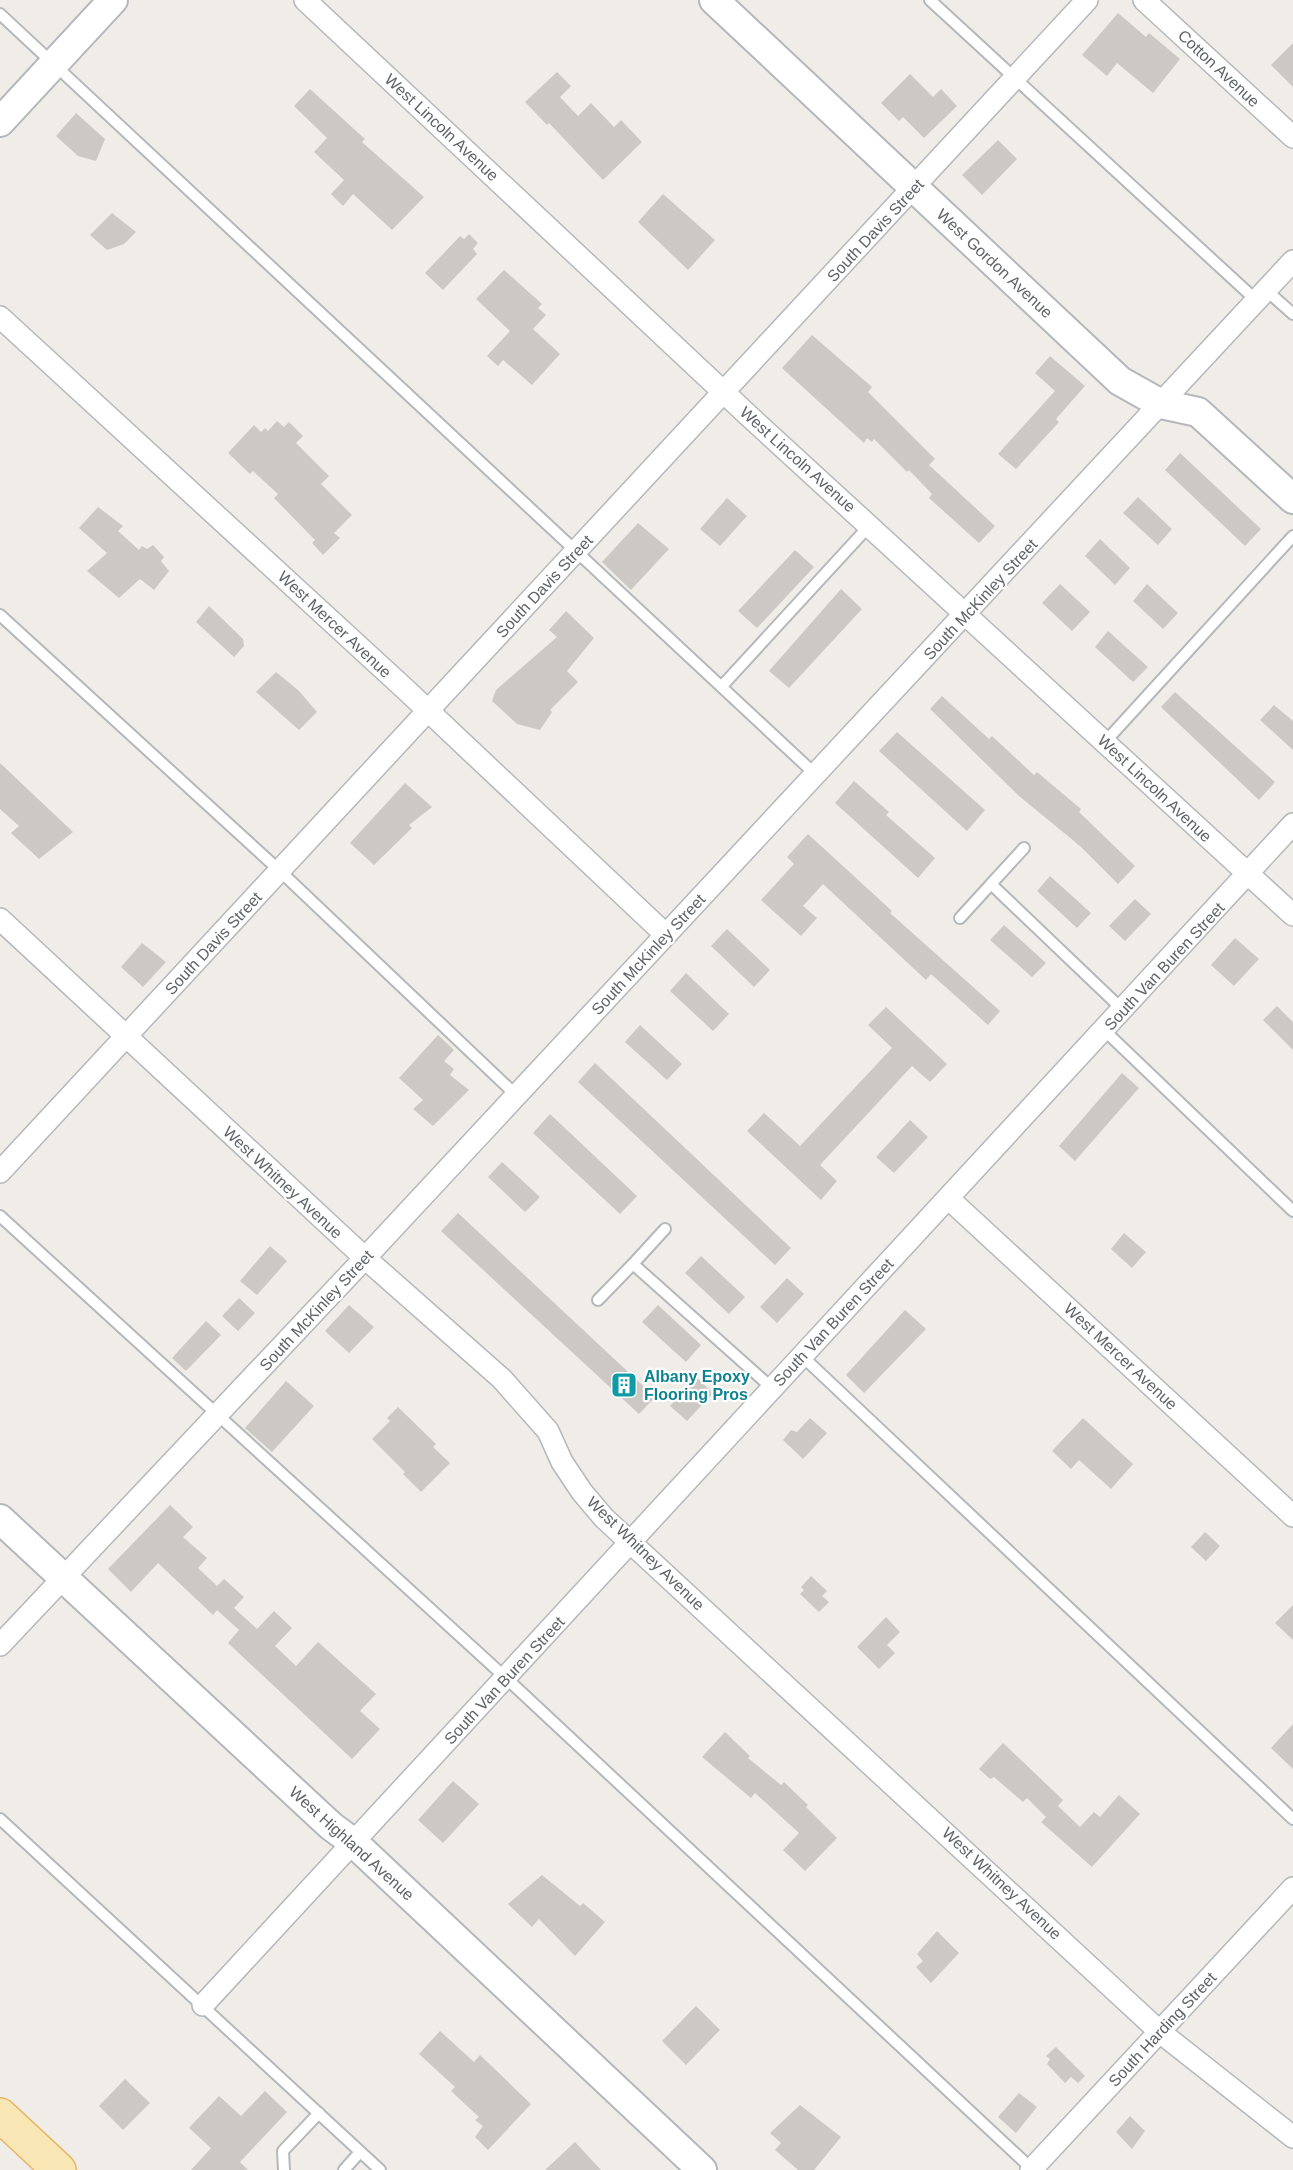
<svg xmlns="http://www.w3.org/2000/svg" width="1293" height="2170" font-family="Arial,sans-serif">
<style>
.building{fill:#ccc8c4}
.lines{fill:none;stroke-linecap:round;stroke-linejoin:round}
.lane-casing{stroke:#b5b8bb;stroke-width:14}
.street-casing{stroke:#b5b8bb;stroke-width:24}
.secondary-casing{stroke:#b4b7bb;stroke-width:32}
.primary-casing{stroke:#e6b76b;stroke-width:36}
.lane{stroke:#fff;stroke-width:10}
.street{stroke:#fff;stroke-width:21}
.secondary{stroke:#fff;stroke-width:28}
.primary{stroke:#f8e7b4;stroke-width:33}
.labels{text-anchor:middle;stroke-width:4.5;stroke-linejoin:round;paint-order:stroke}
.street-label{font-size:16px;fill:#5f6367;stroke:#fff}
.culture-label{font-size:16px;font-weight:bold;fill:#0d838f;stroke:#fff;text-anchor:start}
</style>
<rect width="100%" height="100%" fill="#f0ede8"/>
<path class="building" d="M1118 13 1146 37 1149 33 1180 59 1153 93 1117 63 1107 76 1082 55Z
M1293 43V87L1271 65Z
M557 72 571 86 560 97 578 116 591 103 614 127 621 120 642 142 603 180 549 123 547 125 525 102Z
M910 74 933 97 941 89 957 106 924 138 903 117 899 121 881 103Z
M310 89 365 139 362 142 424 197 392 230 353 194 343 206 331 194 344 180 314 152 327 138 294 106Z
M76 113 105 139 96 161 78 156 56 136Z
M998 140 1017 159 982 195 962 175Z
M663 194 715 240 688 270 638 222Z
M112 213 136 232 124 244 107 250 90 235Z
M469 234 478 243 473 249 477 254 443 290 425 273 460 236 464 239Z
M504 270 542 304 538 308 546 315 533 329 560 354 532 385 503 360 498 366 487 356 510 331 476 299Z
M812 335 872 387 868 392 935 459 929 465 995 526 979 543 929 498 932 494 909 470 907 472 874 439 872 442 867 438 864 443 782 368Z
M1050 356 1085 386 1056 419 1059 422 1016 469 998 454 1055 391 1035 373Z
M277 421 284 427 289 422 303 436 296 443 329 476 321 484 352 515 334 533 340 538 323 555 312 543 315 540 274 498 278 494 253 471 250 474 228 453 254 425 261 432 265 428 268 431Z
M1180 453 1261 529 1245 546 1165 470Z
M1138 497 1172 529 1158 545 1123 513Z
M727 498 747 516 720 546 700 529Z
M98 507 123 526 118 531 139 550 142 546 147 549 153 545 164 557 161 561 169 571 154 590 140 579 119 598 87 571 107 553 79 528Z
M638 523 669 549 631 590 602 562Z
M1100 539 1130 568 1115 585 1085 556Z
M795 550 814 567 757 628 738 611Z
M1060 584 1090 612 1072 631 1042 603Z
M1147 584 1178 613 1163 629 1133 601Z
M841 589 862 609 789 688 769 671Z
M209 606 243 639 244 646 234 657 196 622Z
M566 611 594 638 567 671 578 682 550 710 552 712 540 730 517 724 492 701 496 690 557 637 549 630Z
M1108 631 1148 667 1133 682 1095 647Z
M276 672 299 691 317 712 299 730 256 692Z
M1175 692 1275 782 1259 800 1161 707Z
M942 696 989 739 992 736 1034 775 1037 772 1081 809 1079 812 1135 866 1118 884 1080 846 1019 796 930 709Z
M1274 705 1293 721V750L1260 720Z
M897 732 985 810 967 831 879 751Z
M0 763 73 832 39 859 11 833 19 826 0 809Z
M854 781 889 812 886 815 935 858 918 878 835 803Z
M405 783 432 807 409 825 412 828 374 865 350 843Z
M808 834 892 911 890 913 1000 1011 988 1025 931 974 926 980 823 884 803 906 817 918 801 936 761 900 794 864 787 857Z
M1050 876 1091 913 1077 928 1037 891Z
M1135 899 1151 914 1125 941 1109 926Z
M1004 925 1046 963 1032 977 990 940Z
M727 929 770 970 754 987 711 946Z
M1235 938 1259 959 1234 986 1211 965Z
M142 943 166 962 143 987 121 967Z
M686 973 729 1014 713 1031 670 991Z
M1277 1006 1293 1022V1050L1263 1020Z
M886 1007 947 1064 930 1082 912 1066 820 1165 837 1181 821 1200 747 1131 764 1113 800 1146 892 1048 868 1025Z
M640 1025 682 1064 667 1080 625 1042Z
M438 1035 454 1050 444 1061 454 1069 450 1075 469 1090 433 1126 413 1109 423 1100 399 1078Z
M595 1063 791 1248 775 1265 578 1082Z
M1122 1073 1139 1088 1075 1161 1059 1146Z
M550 1114 637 1196 620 1214 533 1133Z
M910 1120 928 1137 894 1173 876 1157Z
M502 1162 540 1197 525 1212 488 1177Z
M458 1213 655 1397 639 1414 441 1231Z
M1124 1233 1146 1252 1132 1268 1111 1249Z
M270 1246 287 1261 257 1295 240 1281Z
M701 1256 745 1297 729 1314 685 1273Z
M787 1278 804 1294 777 1323 760 1307Z
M239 1298 255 1313 238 1331 222 1316Z
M349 1305 374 1327 349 1353 325 1331Z
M658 1305 701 1345 686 1362 642 1322Z
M905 1310 926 1329 864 1393 846 1375Z
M206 1321 221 1335 186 1371 172 1358Z
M696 1377 713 1393 687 1421 670 1406Z
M286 1381 314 1406 272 1452 245 1428Z
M398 1407 436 1444 433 1447 450 1463 421 1492 403 1474 405 1472 372 1439 390 1421 387 1418Z
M810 1418 827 1433 803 1459 783 1440 791 1430 797 1432Z
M1083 1418 1133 1464 1111 1489 1079 1460 1071 1469 1052 1451Z
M170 1505 193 1527 183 1537 207 1558 198 1568 217 1586 224 1579 244 1597 234 1608 257 1629 274 1611 292 1628 275 1646 296 1666 318 1642 376 1694 360 1711 380 1729 352 1759 228 1643 239 1630 217 1610 213 1615 158 1563 131 1592 108 1569Z
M1205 1532 1220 1546 1206 1561 1191 1547Z
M811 1576 827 1591 822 1596 829 1602 819 1612 800 1594 804 1590 801 1587Z
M1293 1605V1640L1275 1623Z
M886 1617 900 1632 887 1645 895 1653 879 1669 857 1647Z
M1293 1724V1769L1271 1748Z
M725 1732 750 1756 748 1758 781 1785 784 1782 808 1805 806 1807 837 1838 805 1871 783 1850 799 1833 755 1793 751 1798 702 1757Z
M1003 1743 1063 1800 1058 1806 1080 1827 1094 1812 1100 1817 1119 1795 1140 1814 1092 1867 1041 1822 1046 1817 1027 1798 1023 1802 994 1777 990 1779 979 1769Z
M453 1781 479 1804 443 1843 418 1820Z
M542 1875 580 1906 583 1903 605 1922 575 1956 539 1919 532 1927 508 1904Z
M937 1931 959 1953 931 1983 916 1967 923 1961 917 1954Z
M696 2006 720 2030 686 2065 662 2041Z
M440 2031 474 2062 480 2055 531 2104 488 2150 475 2137 483 2126 475 2120 479 2117 451 2091 455 2087 419 2054Z
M1056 2047 1085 2076 1078 2083 1071 2077 1065 2083 1047 2064 1050 2059 1046 2056Z
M125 2079 150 2103 123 2130 99 2106Z
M265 2091 287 2112 240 2162 248 2170H191L211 2148 189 2128 219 2096 241 2116Z
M1019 2093 1037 2107 1016 2133 998 2117Z
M800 2105 841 2137 814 2170H798L775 2150 781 2143 770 2133Z
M1130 2116 1145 2131 1132 2149 1116 2132Z
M575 2142 601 2170H545Z"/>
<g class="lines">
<defs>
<path id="lane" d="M930 0 1257 301
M0 14 816 775
M1266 290 1293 314
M0 615 280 871 516 1095
M722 686 870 525
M1105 742 1293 536
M991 884 1024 848
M960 918 991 884 1123 1010
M1104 1030 1293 1211
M0 1216 506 1678 1033 2170
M633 1264 665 1229
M598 1300 633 1264 772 1388
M802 1356 1293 1819
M0 1819 380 2170
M284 2170 283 2151 319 2113
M344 2170 360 2152"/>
<path id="street" d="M305 0 749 416 1293 915
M1144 0 1293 137
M0 317 404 688 666 935
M0 919 365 1258 502 1379 548 1431 562 1462 582 1492 604 1518 1160 2032 1293 2137
M0 1172 1087 0
M948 1198 1293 1516
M0 1645 365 1258 1293 261
M203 2005 1293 824
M1031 2170 1293 1888"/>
<path id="secondary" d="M714 0 1120 381 1161 404 1198 412 1293 499
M0 122 113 0
M0 1519 331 1826 354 1843 702 2170"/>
<path id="primary" d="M0 2115 59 2170"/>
</defs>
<use href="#lane" class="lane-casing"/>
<use href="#street" class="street-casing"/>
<use href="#secondary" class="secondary-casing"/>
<use href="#primary" class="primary-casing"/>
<use href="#lane" class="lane"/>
<use href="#street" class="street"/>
<use href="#secondary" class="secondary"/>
<use href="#primary" class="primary"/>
</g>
<defs>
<symbol id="building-square" viewBox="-11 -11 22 22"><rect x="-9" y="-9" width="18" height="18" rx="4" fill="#0f9aa8" stroke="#fff"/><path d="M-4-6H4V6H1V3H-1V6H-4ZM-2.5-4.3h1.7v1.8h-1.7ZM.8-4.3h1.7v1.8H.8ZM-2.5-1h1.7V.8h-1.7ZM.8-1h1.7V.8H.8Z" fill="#fff"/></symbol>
</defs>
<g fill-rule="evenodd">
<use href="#building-square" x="609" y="1370" width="30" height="30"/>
</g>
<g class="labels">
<g class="street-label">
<text transform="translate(1219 68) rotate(43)" y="6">Cotton Avenue</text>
<text transform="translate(442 127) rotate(43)" y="6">West Lincoln Avenue</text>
<text transform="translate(875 230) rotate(-47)" y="6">South Davis Street</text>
<text transform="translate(995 263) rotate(43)" y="6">West Gordon Avenue</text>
<text transform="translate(798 459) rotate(42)" y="6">West Lincoln Avenue</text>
<text transform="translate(544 586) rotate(-47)" y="6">South Davis Street</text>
<text transform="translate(980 599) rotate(-47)" y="6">South McKinley Street</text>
<text transform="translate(335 624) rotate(43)" y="6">West Mercer Avenue</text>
<text transform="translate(1155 788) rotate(43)" y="6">West Lincoln Avenue</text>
<text transform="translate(213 943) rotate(-47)" y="6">South Davis Street</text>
<text transform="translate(648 954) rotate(-47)" y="6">South McKinley Street</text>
<text transform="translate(1164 966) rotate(-47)" y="6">South Van Buren Street</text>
<text transform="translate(283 1182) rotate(43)" y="6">West Whitney Avenue</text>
<text transform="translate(316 1310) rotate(-47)" y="6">South McKinley Street</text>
<text transform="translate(833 1322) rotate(-47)" y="6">South Van Buren Street</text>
<text transform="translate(1121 1356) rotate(43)" y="6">West Mercer Avenue</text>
<text transform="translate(646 1553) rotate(44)" y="6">West Whitney Avenue</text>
<text transform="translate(504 1680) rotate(-47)" y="6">South Van Buren Street</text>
<text transform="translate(352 1843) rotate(42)" y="6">West Highland Avenue</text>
<text transform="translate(1002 1883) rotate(43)" y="6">West Whitney Avenue</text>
<text transform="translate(1162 2029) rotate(-47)" y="6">South Harding Street</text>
</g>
<g class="culture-label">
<text x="644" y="1382">Albany Epoxy<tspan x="644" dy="18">Flooring Pros</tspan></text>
</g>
</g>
</svg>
